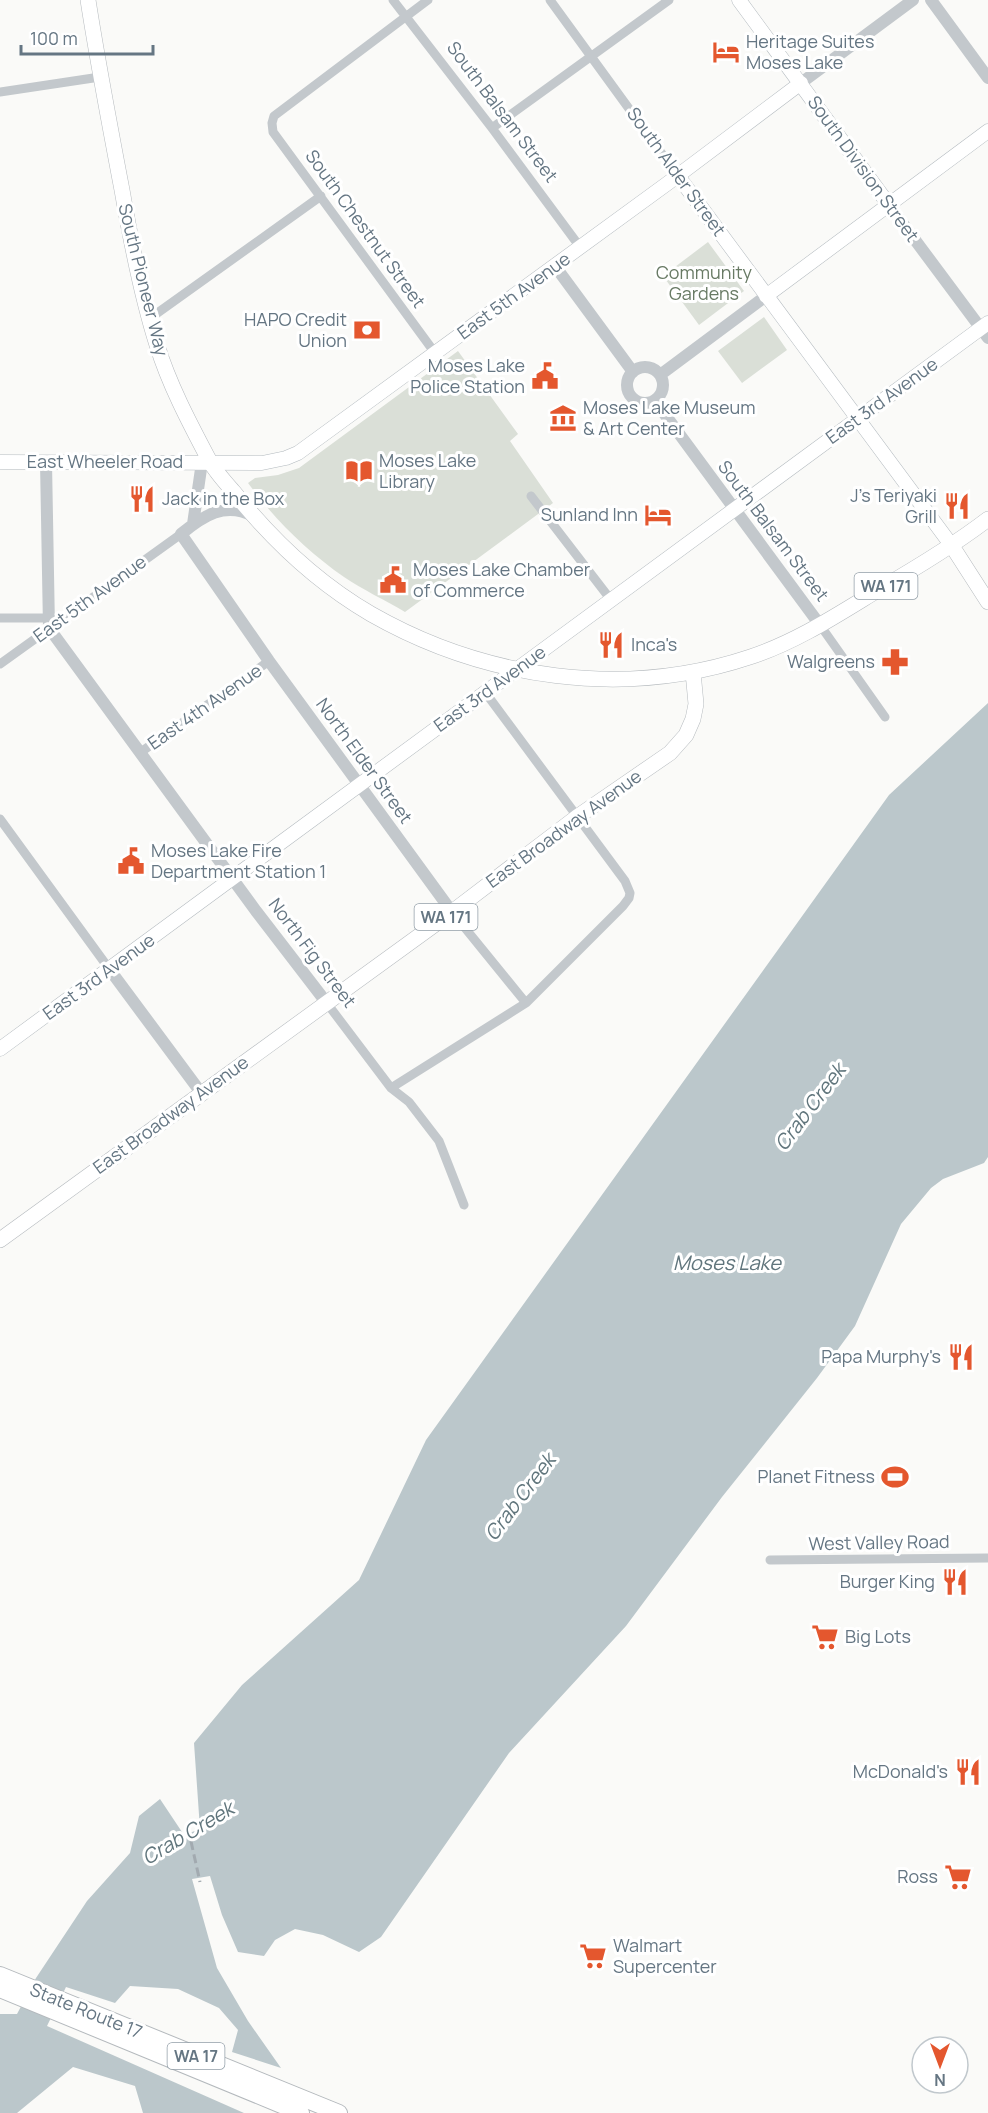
<svg xmlns="http://www.w3.org/2000/svg" width="988" height="2113" font-family="Manrope,sans-serif">
<style>
.green{fill:#dadfd7}
.water{fill:#bbc7cb}
.lines{fill:none;stroke-linecap:round;stroke-linejoin:round}
.secondary-casing{stroke:#b3babf;stroke-width:15}
.primary-casing{stroke:#b5babe;stroke-width:16}
.trunk-casing{stroke:#b4b9bd;stroke-width:18}
.minor{stroke:#c3c8cc;stroke-width:9}
.tertiary{stroke:#c3c8cc;stroke-width:12}
.secondary{stroke:#fff;stroke-width:14}
.primary{stroke:#fff;stroke-width:15}
.trunk{stroke:#fff;stroke-width:16}
.rail{stroke:#a2aab0;stroke-width:3;stroke-dasharray:9 4.5;stroke-linecap:butt}
.labels{text-anchor:middle;stroke-width:6;stroke-linejoin:round;paint-order:stroke}
.shield{fill:#fff;stroke:#939fa8;stroke-width:1.5}
.shield-label{font-size:16px;font-weight:bold;fill:#657683}
.poi-label{font-size:18px;fill:#657683;stroke:#fff;text-anchor:end}
.street-label{font-size:18px;fill:#657683;stroke:#fff}
.park-label{font-size:18px;fill:#687a64;stroke:#fff}
.water-label{font-size:20px;font-style:italic;fill:#60757c;stroke:#fff}
</style>
<rect width="100%" height="100%" fill="#fafaf8"/>
<path class="green" d="M708 242 744 291 699 325 663 276Z
M764 317 787 350 742 383 718 351Z
M458 351 518 434 510 441 553 503 405 612C385 600 363 590 344 577 308 552 274 519 248 483L255 478 278 475 299 468Z"/>
<path class="water" d="M988 703V1157L984 1163 943 1179 931 1188 901 1224 855 1326 817 1378 722 1497 626 1626 509 1753 381 1937 359 1952 323 1935 295 1929 275 1940 264 1956 238 1952 222 1915 210 1876 192 1879 217 1968 248 2021 281 2068 232 2052 238 2030 219 2008 178 1989 130 1986 115 2003 66 1987 47 2026 244 2113H143L135 2086 73 2067 17 2113H0V2014H17L36 1978 87 1901 130 1853 139 1816 160 1799 184 1835 200 1829 194 1743 242 1685 359 1580 426 1440 889 795Z"/>
<g class="lines">
<defs>
<path id="secondary" d="M739 0 889 205
M678 176 952 546
M766 296 988 131
M0 462 262 463 286 458 298 453 668 183 801 83
M0 1049 988 323"/>
<path id="primary" d="M88 0C98 64 110 127 122 190 131 242 141 295 157 345 169 384 189 422 208 458 214 470 224 481 233 491 272 540 316 582 371 614 485 679 624 699 750 657 796 642 837 615 878 590 916 568 953 546 988 519
M952 546 988 602
M0 1240 452 912 577 817 670 753 686 735 693 719 696 704 693 672"/>
<path id="trunk" d="M0 1975 339 2113
M0 1989 301 2113"/>
</defs>
<use href="#secondary" class="secondary-casing"/>
<use href="#primary" class="primary-casing"/>
<use href="#trunk" class="trunk-casing"/>
<path class="minor" d="M393 0 492 128 580 247
M428 0 274 116 272 123 273 132 435 353
M550 0 678 176
M0 92 100 77
M492 128 669 0
M149 319 321 196
M531 496 611 600
M0 618H49
M820 625 885 717
M0 664 181 534
M141 752 269 661
M0 819 110 970
M452 912 526 1003
M326 1002 391 1088 409 1102 439 1141 464 1205
M391 1088 526 1003 623 906 629 898 630 893 625 881 485 692
M770 1560 988 1558"/>
<path class="tertiary" d="M931 0 988 78
M801 83 913 0
M889 205 988 338
M555 266 633 372
M627 385a18 18 0 1 1 36 0a18 18 0 1 1-36 0Z
M660 375 766 296
M655 401 820 625
M46 462 49 628 256 911 326 1002
M253 516C225 501 203 516 181 534L269 661 452 912
M193 524 202 462
M110 970 202 1094"/>
<use href="#secondary" class="secondary"/>
<use href="#primary" class="primary"/>
<use href="#trunk" class="trunk"/>
<path class="rail" d="M188 1828 200 1882"/>
</g>
<defs>
<symbol id="hotel-bare" viewBox="-9 -9 18 18"><path d="M-6-4.5h1.5V1H6V5H4.5V3h-9V5H-6ZM-4 0a1.8 1.8 0 1 1 3.6 0ZM.5 0V-2.5h3Q6-2.5 6 0Z" fill="#e4572e" stroke="#fff" stroke-width="2.5" paint-order="stroke"/></symbol>
<symbol id="bank-bare" viewBox="-9 -9 18 18"><path d="M-6-4H6V4H-6ZM0-2.3a2.3 2.3 0 1 0 0 4.6a2.3 2.3 0 1 0 0-4.6Z" fill="#e4572e" stroke="#fff" stroke-width="2.5" paint-order="stroke"/></symbol>
<symbol id="civic-bare" viewBox="-9 -9 18 18"><path d="M-.6-6.5H3V-4.5H.6V-3L4-1V1h2V6H-6V1h2V-1L-.6-3ZM-1.2 2.5V6h2.4V2.5Z" fill="#e4572e" stroke="#fff" stroke-width="2.5" paint-order="stroke"/></symbol>
<symbol id="museum-bare" viewBox="-9 -9 18 18"><path d="M0-6L6-3V-2H-6V-3ZM-5-1h2V3h-2ZM-1-1h2V3h-2ZM3-1h2V3H3ZM-6 4H6V6H-6Z" fill="#e4572e" stroke="#fff" stroke-width="2.5" paint-order="stroke"/></symbol>
<symbol id="library-bare" viewBox="-9 -9 18 18"><path d="M-6-4Q-3-5.5-.7-3.5V5Q-3 3-6 4ZM6-4Q3-5.5 .7-3.5V5Q3 3 6 4Z" fill="#e4572e" stroke="#fff" stroke-width="2.5" paint-order="stroke"/></symbol>
<symbol id="restaurant-bare" viewBox="-9 -9 18 18"><path d="M-5-6h1v4h1v-4h1v4h1v-4h1v5L-1.5 .5V6h-2V.5L-5-1ZM5-6V6H3V1.5H1.5Q1.5-4 5-6Z" fill="#e4572e" stroke="#fff" stroke-width="2.5" paint-order="stroke"/></symbol>
<symbol id="pharmacy-bare" viewBox="-9 -9 18 18"><path d="M-2-6h4v4h4v4h-4v4h-4v-4h-4v-4h4Z" fill="#e4572e" stroke="#fff" stroke-width="2.5" paint-order="stroke"/></symbol>
<symbol id="stadium-bare" viewBox="-9 -9 18 18"><path d="M0-5a6.5 5 0 1 0 0 10a6.5 5 0 1 0 0-10ZM-3.5-1.8h7v3.6h-7Z" fill="#e4572e" stroke="#fff" stroke-width="2.5" paint-order="stroke"/></symbol>
<symbol id="supermarket-bare" viewBox="-9 -9 18 18"><path d="M-6-5.5h2.5l.6 2H6L4.5 2H-2.5L-4.4-4H-6ZM-1.5 3.2a1.3 1.3 0 1 0 .1 0ZM3 3.2a1.3 1.3 0 1 0 .1 0Z" fill="#e4572e" stroke="#fff" stroke-width="2.5" paint-order="stroke"/></symbol>
</defs>
<g fill-rule="evenodd">
<use href="#hotel-bare" x="707" y="33" width="38" height="38"/>
<use href="#bank-bare" x="348" y="311" width="38" height="38"/>
<use href="#civic-bare" x="526" y="357" width="38" height="38"/>
<use href="#museum-bare" x="544" y="399" width="38" height="38"/>
<use href="#library-bare" x="340" y="452" width="38" height="38"/>
<use href="#restaurant-bare" x="123" y="480" width="38" height="38"/>
<use href="#restaurant-bare" x="938" y="487" width="38" height="38"/>
<use href="#hotel-bare" x="639" y="496" width="38" height="38"/>
<use href="#civic-bare" x="374" y="561" width="38" height="38"/>
<use href="#restaurant-bare" x="592" y="626" width="38" height="38"/>
<use href="#pharmacy-bare" x="876" y="643" width="38" height="38"/>
<use href="#civic-bare" x="112" y="842" width="38" height="38"/>
<use href="#restaurant-bare" x="942" y="1338" width="38" height="38"/>
<use href="#stadium-bare" x="876" y="1458" width="38" height="38"/>
<use href="#restaurant-bare" x="936" y="1563" width="38" height="38"/>
<use href="#supermarket-bare" x="806" y="1618" width="38" height="38"/>
<use href="#restaurant-bare" x="949" y="1753" width="38" height="38"/>
<use href="#supermarket-bare" x="939" y="1858" width="38" height="38"/>
<use href="#supermarket-bare" x="574" y="1937" width="38" height="38"/>
</g>
<g class="labels">
<g class="shield">
<rect x="854.5" y="573" width="63" height="26" rx="4.5"/>
<rect x="414.5" y="904" width="63" height="26" rx="4.5"/>
<rect x="167.5" y="2043" width="57" height="26" rx="4.5"/>
</g>
<g class="shield-label">
<text x="886" y="592">WA 171</text>
<text x="446" y="923">WA 171</text>
<text x="196" y="2062">WA 17</text>
</g>
<g class="poi-label">
<text x="746" y="48" text-anchor="start">Heritage Suites<tspan x="746" dy="21">Moses Lake</tspan></text>
<text x="347" y="326">HAPO Credit<tspan x="347" dy="21">Union</tspan></text>
<text x="525" y="372">Moses Lake<tspan x="525" dy="21">Police Station</tspan></text>
<text x="583" y="414" text-anchor="start">Moses Lake Museum<tspan x="583" dy="21">&amp; Art Center</tspan></text>
<text x="379" y="467" text-anchor="start">Moses Lake<tspan x="379" dy="21">Library</tspan></text>
<text x="937" y="502">J's Teriyaki<tspan x="937" dy="21">Grill</tspan></text>
<text x="162" y="505" text-anchor="start">Jack in the Box</text>
<text x="638" y="521">Sunland Inn</text>
<text x="413" y="576" text-anchor="start">Moses Lake Chamber<tspan x="413" dy="21">of Commerce</tspan></text>
<text x="631" y="651" text-anchor="start">Inca's</text>
<text x="875" y="668">Walgreens</text>
<text x="151" y="857" text-anchor="start">Moses Lake Fire<tspan x="151" dy="21">Department Station 1</tspan></text>
<text x="941" y="1363">Papa Murphy's</text>
<text x="875" y="1483">Planet Fitness</text>
<text x="935" y="1588">Burger King</text>
<text x="845" y="1643" text-anchor="start">Big Lots</text>
<text x="948" y="1778">McDonald's</text>
<text x="938" y="1883">Ross</text>
<text x="613" y="1952" text-anchor="start">Walmart<tspan x="613" dy="21">Supercenter</tspan></text>
</g>
<g class="street-label">
<text transform="translate(502 112) rotate(53)" y="6">South Balsam Street</text>
<text transform="translate(863 169) rotate(54)" y="6">South Division Street</text>
<text transform="translate(676 172) rotate(54)" y="6">South Alder Street</text>
<text transform="translate(365 229) rotate(54)" y="6">South Chestnut Street</text>
<text transform="translate(143 280) rotate(76)" y="6">South Pioneer Way</text>
<text transform="translate(514 296) rotate(-36)" y="6">East 5th Avenue</text>
<text transform="translate(882 401) rotate(-36)" y="6">East 3rd Avenue</text>
<text x="105" y="468">East Wheeler Road</text>
<text transform="translate(773 531) rotate(53)" y="6">South Balsam Street</text>
<text transform="translate(90 599) rotate(-36)" y="6">East 5th Avenue</text>
<text transform="translate(490 689) rotate(-36)" y="6">East 3rd Avenue</text>
<text transform="translate(205 707) rotate(-35)" y="6">East 4th Avenue</text>
<text transform="translate(364 761) rotate(54)" y="6">North Elder Street</text>
<text transform="translate(564 829) rotate(-36)" y="6">East Broadway Avenue</text>
<text transform="translate(312 953) rotate(53)" y="6">North Fig Street</text>
<text transform="translate(99 977) rotate(-36)" y="6">East 3rd Avenue</text>
<text transform="translate(171 1115) rotate(-36)" y="6">East Broadway Avenue</text>
<text transform="translate(879 1543) rotate(-1)" y="6">West Valley Road</text>
<text transform="translate(86 2011) rotate(22)" y="6">State Route 17</text>
</g>
<g class="park-label">
<text x="704" y="279">Community<tspan x="704" dy="21">Gardens</tspan></text>
</g>
<g class="water-label">
<text transform="translate(810 1107) rotate(-53)" y="7">Crab Creek</text>
<text x="727" y="1270">Moses Lake</text>
<text transform="translate(520 1497) rotate(-53)" y="7">Crab Creek</text>
<text transform="translate(188 1833) rotate(-31)" y="7">Crab Creek</text>
</g>
</g>
<g transform="translate(940 2065) rotate(180)"><circle r="28" fill="#ffffff" stroke="#c1c8cd" stroke-width="1.5"/>
<path d="M0-4.5L10 22L0 15L-10 22Z" fill="#e4572e"/>
<text y="-9" font-size="16" font-weight="bold" text-anchor="middle" fill="#657683">N</text>
</g>
<path d="M21 45v9h132v-9" fill="none" stroke="#657683" stroke-width="3"/>
<text x="30" y="45" font-size="18" fill="#657683" stroke="#ffffff" stroke-width="4.5" paint-order="stroke">100 m</text>
</svg>
